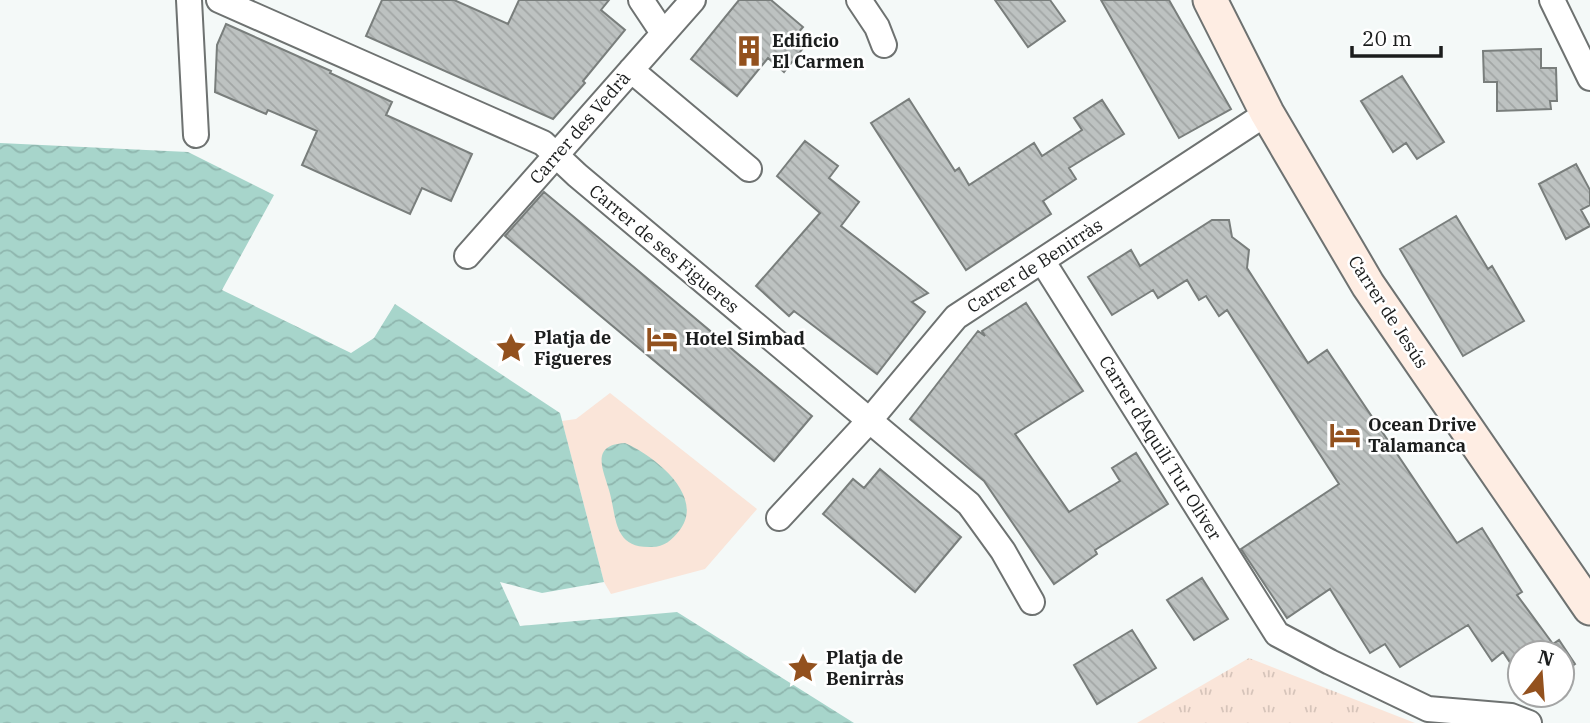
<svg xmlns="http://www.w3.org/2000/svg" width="1590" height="723" font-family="'IBM Plex Serif',serif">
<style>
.grass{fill:url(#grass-tufts)}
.green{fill:#fae5d9}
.water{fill:url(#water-waves)}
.building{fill:url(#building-back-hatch);stroke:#797e7c;stroke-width:2}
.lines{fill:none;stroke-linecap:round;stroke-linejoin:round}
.street-casing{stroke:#6e7271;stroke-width:28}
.secondary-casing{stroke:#6e7271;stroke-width:37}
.street{stroke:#fff;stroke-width:24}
.secondary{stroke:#feede3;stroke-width:33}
.labels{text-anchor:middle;stroke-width:5;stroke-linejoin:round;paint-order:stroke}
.poi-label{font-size:18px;font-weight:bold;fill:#1b1d1d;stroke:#fff;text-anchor:start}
.street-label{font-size:18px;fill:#1b1d1d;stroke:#fff}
</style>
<defs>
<pattern id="grass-tufts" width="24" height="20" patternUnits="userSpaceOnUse" patternTransform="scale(1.75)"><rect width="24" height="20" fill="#fae5d9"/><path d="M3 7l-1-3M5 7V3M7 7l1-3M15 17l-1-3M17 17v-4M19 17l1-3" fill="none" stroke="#d6c4ba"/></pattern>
<pattern id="water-waves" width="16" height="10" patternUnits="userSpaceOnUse" patternTransform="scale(1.75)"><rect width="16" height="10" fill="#a7d5cb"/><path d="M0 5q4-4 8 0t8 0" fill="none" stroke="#8fb6ae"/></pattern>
<pattern id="building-back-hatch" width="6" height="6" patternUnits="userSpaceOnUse" patternTransform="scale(1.75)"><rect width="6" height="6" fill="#bdc2c1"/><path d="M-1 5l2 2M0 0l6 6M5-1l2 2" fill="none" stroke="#a2a6a5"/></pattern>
</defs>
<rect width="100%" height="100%" fill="#f4f9f8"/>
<path class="grass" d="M1249 658 1415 723H1137Z"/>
<path class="green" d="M610 393 757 509 705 569 611 594 604 582 562 421 576 419Z"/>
<path class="water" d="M0 143 188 152 274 195 222 290 351 353 374 338 395 304 560 413 604 582 542 593 500 582 520 626 677 612 854 723H0Z
M625 443C653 455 707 496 679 531 672 540 664 547 652 547 612 549 617 516 609 490 603 469 590 445 625 443Z"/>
<path class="building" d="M382 0H454L508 24 519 0H609L601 10 625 30 583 81 585 83 553 119 366 36Z
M739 0H771L803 27 797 34 807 43 784 72 768 58 737 96 691 59Z
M995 0H1050L1065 21 1028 47Z
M1101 0H1169L1231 109 1179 138Z
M226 24 331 71 330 73 392 102 386 115 472 154 451 201 422 188 410 214 302 165 317 131 268 110 266 114 215 92 217 45Z
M1541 49V68H1556L1557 101H1550L1551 109 1497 111V82H1484L1483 51Z
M1402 76 1444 142 1417 159 1406 143 1393 152 1361 101Z
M909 99 955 171 959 168 969 185 1034 143 1042 156 1082 130 1074 118 1102 100 1124 134 1069 168 1076 179 1043 201 1051 214 966 270 871 123Z
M805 141 838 166 829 178 859 202 841 226 928 293 912 302 925 312 877 374 794 311 789 316 756 286 820 213 777 176Z
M1576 164 1590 190V205L1581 210 1590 226 1566 239 1539 184Z
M544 192 812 416 774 461 505 236Z
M1456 216 1488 269 1492 266 1524 321 1463 356 1400 249Z
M1212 220H1229L1232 237 1249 250 1247 268 1308 363 1327 350 1457 543 1482 528 1522 592 1517 595 1553 644 1559 640 1575 664 1562 673V653H1520V665L1516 660 1511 664 1503 652 1492 661 1468 625 1400 667 1385 644 1370 653 1330 589 1287 618 1241 549 1339 484 1227 310 1219 316 1206 296 1199 300 1187 280 1158 298 1153 290 1112 315 1088 277 1131 250 1140 266Z
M1026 303 1083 391 1015 434 1069 512 1120 481 1112 468 1136 453 1168 504 1095 550 1097 554 1054 584 984 481 910 419 978 331 985 336 982 331Z
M880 469 961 537 915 592 823 514 853 479 864 488Z
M1202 578 1228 619 1194 640 1167 600Z
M1132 630 1156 668 1097 704 1074 665Z"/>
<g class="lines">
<defs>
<path id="street" d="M189 0 196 135
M219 0 543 143 577 175 969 504 1003 551 1032 602
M641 0 663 33
M859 0 877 27 884 45
M1552 0 1590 78
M631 70 749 169
M467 256 693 0
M1043 262 1277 634 1330 662 1428 709 1511 716 1529 723
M779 518 869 421 956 317 1267 113"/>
<path id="secondary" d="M1210 0 1267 113 1368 285 1590 608"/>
</defs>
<use href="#street" class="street-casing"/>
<use href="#secondary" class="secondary-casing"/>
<use href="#street" class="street"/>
<use href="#secondary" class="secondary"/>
</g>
<defs>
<symbol id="building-bare" viewBox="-9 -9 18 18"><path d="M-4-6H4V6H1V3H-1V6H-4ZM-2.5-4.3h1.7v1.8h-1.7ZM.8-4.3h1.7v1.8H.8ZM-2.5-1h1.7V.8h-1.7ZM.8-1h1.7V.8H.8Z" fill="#93511e" stroke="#fff" stroke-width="2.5" paint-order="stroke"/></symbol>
<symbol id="hotel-bare" viewBox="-9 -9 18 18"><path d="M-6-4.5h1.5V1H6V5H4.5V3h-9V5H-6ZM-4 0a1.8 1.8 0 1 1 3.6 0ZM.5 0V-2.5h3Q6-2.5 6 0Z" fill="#93511e" stroke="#fff" stroke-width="2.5" paint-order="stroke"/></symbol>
<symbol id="sight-bare" viewBox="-9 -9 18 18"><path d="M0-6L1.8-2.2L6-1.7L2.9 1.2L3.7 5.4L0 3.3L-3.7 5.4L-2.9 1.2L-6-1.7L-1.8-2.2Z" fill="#93511e" stroke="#fff" stroke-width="2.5" paint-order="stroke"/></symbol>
</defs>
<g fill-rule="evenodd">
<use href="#building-bare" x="727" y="29" width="44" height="44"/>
<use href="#hotel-bare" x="640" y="317" width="44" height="44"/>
<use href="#sight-bare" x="489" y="326" width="44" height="44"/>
<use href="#hotel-bare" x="1323" y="413" width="44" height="44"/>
<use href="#sight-bare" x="781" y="646" width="44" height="44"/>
</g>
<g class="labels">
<g class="poi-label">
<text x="772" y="47">Edificio<tspan x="772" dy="21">El Carmen</tspan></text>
<text x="534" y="344">Platja de<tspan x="534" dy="21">Figueres</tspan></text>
<text x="685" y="345">Hotel Simbad</text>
<text x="1368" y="431">Ocean Drive<tspan x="1368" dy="21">Talamanca</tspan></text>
<text x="826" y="664">Platja de<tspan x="826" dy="21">Benirràs</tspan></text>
</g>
<g class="street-label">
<text transform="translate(580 128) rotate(-49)" y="6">Carrer des Vedrà</text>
<text transform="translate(664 249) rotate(40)" y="6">Carrer de ses Figueres</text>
<text transform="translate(1035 266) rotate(-33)" y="6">Carrer de Benirràs</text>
<text transform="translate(1388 312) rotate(57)" y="6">Carrer de Jesús</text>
<text transform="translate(1160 448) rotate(58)" y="6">Carrer d'Aquilí Tur Oliver</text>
</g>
</g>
<g transform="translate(1541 674) rotate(17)"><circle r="33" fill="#ffffff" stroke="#a4a5a5" stroke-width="2"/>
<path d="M0-5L12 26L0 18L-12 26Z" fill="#93511e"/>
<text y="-10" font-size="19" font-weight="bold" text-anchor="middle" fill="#1b1d1d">N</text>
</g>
<path d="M1352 46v10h89v-10" fill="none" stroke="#1b1d1d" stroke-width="3.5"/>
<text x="1362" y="46" font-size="21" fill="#1b1d1d" stroke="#ffffff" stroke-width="5" paint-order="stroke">20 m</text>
</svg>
